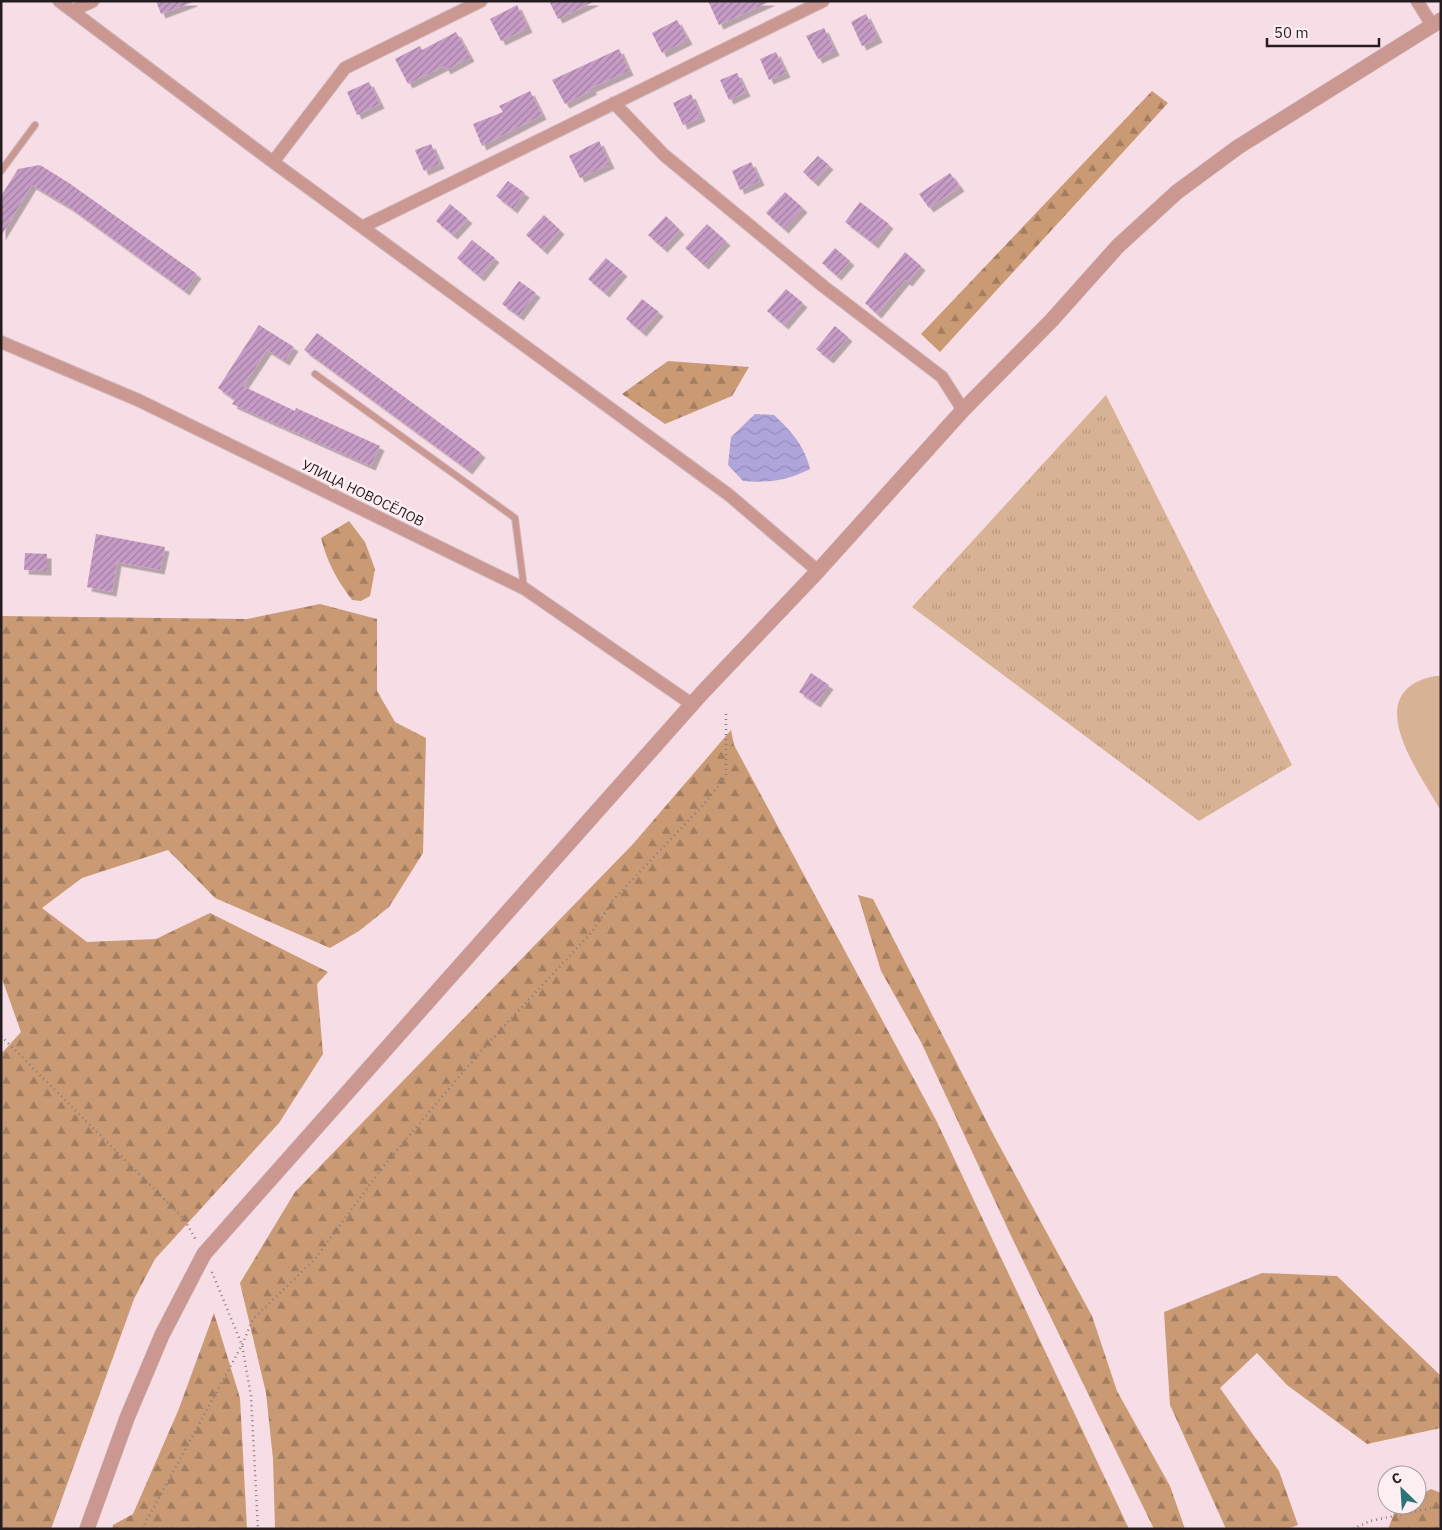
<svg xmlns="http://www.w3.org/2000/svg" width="1442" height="1530" font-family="'IBM Plex Sans',sans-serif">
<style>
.grass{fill:url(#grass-tufts)}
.forest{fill:url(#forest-firs)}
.pitch{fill:#d8b294}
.water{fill:url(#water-waves)}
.building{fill:url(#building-hatch);filter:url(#shadow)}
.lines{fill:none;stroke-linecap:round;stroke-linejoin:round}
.service-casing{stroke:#d1bac1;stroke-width:8}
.minor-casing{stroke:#d1bac1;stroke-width:14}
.tertiary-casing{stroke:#d1bac1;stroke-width:16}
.path{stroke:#8b7a7f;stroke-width:2.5;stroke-dasharray:1 4;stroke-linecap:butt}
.service{stroke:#ca9890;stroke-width:6}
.minor{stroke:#ca9890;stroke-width:12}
.tertiary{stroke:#ca9890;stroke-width:15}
.labels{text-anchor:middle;stroke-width:5;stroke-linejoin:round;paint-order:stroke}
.street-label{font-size:14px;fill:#251c1f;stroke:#fdeef2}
</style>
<defs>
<pattern id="grass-tufts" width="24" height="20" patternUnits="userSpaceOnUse" patternTransform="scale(1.25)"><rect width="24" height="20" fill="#d8b294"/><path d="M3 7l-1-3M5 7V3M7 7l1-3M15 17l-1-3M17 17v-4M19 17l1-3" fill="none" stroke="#b9987f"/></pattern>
<pattern id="forest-firs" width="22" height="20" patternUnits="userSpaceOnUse" patternTransform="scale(1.25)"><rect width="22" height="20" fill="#c99a74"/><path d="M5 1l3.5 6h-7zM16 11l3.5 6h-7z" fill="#a37d5f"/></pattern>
<pattern id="water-waves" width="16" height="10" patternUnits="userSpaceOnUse" patternTransform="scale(1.25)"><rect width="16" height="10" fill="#b0a5da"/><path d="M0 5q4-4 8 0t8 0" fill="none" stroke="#978dbb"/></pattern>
<pattern id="building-hatch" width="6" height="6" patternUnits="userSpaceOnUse" patternTransform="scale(1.25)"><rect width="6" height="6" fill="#c69cc6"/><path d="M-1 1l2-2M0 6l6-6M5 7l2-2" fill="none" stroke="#a17ea0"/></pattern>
<filter id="shadow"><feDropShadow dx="4.5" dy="4.5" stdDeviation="0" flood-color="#0004"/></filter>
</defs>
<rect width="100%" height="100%" fill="#f7dde5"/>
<path class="grass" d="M1106 395 1292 765 1199 821 912 607Z"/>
<path class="forest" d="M1152 91 1168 103 940 352 921 334Z
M668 361 749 367 732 396 665 424 622 394Z
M349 521 365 542 375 569 370 596 361 601 352 600C337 580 327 562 321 538Z
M320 604 377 619V691L395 722 426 738 423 853 389 907 359 931 330 948 215 898 168 850 82 878 42 908 87 942 156 939 210 913 328 972 317 984 323 1054 279 1123 155 1259 134 1299 51 1529H1V1054L21 1032 1 976V616L247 619Z
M731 730 734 745 936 1120 1129 1529H275L273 1459 266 1393 240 1283 295 1192 633 844Z
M858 895 873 899 993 1134 1092 1316 1117 1391 1170 1486 1185 1529H1154L1013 1240 921 1042 881 971Z
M1262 1273 1337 1276 1441 1376V1428L1367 1444 1287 1385 1257 1353 1220 1388 1279 1471 1298 1525 1287 1529H1226L1170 1405 1164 1312Z
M214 1313 240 1398 247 1529H112L113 1525 133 1514 178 1411Z
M1431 1489 1441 1493V1529H1388L1397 1506 1417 1505V1496Z"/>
<path class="pitch" d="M1435 676H1441V811C1420 773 1357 692 1435 676Z"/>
<path class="water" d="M755 414 774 415C791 431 804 445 810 469 786 481 769 483 743 481L728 465 731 437Z"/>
<path class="building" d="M156 1H192L193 2 161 14Z
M549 1H595L558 19Z
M708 1H771L719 25Z
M517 5 528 28 501 41 490 19Z
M866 14 878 38 862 46 851 22Z
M677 20 688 40 662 53 652 33Z
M824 28 835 51 818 59 806 36Z
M456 32 470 57 446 70 444 66 408 84 395 59 420 46 422 50Z
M619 49 629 71 591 88 593 90 565 104 552 80Z
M776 52 786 73 769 80 760 59Z
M737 73 746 92 729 100 720 80Z
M369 82 380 104 357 115 347 92Z
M530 91 542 115 482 146 473 124 503 112 499 106Z
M691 94 701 117 683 125 673 103Z
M599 141 610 164 580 178 569 156Z
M431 144 440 164 424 171 415 150Z
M818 156 829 165 814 182 803 172Z
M751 162 760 181 740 190 732 171Z
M40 165 69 183 197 274 185 291 69 207 32 185 1 236V196L18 169Z
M950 173 960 187 929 208 919 194Z
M508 181 525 193 513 209 496 196Z
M785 192 803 208 784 229 766 213Z
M860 202 889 224 874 244 845 222Z
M450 204 468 219 453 235 436 221Z
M544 215 560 230 543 250 526 235Z
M666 216 680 230 663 248 648 235Z
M707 224 726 241 704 265 685 248Z
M472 240 495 258 480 277 457 258Z
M835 248 850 261 837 276 822 263Z
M905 252 921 266 908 282 905 280 877 314 865 303Z
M606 258 623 272 605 293 588 279Z
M519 281 536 293 519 316 502 304Z
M786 289 803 303 784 325 767 311Z
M642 299 659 312 642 332 626 319Z
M259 325 294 347 285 361 267 350 243 386 295 411 296 408 380 446 371 466 232 404 235 400 218 388Z
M835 326 848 337 829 359 816 349Z
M317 333 481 453 468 470 304 350Z
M96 534 165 547 160 570 117 562 112 592 87 587Z
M25 553 47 554V571L24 570Z
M811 673 829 685 816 703 799 692Z"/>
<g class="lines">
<defs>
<path id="service" d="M1 171 35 125
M315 374 515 518 524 588"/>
<path id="minor" d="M59 1 273 162 729 495 818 571
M1417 1 1432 25
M72 11 93 1
M614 103 664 155 823 286 942 377 963 410
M273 162 345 68 481 1
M362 227 823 1
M1 342 138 400 525 589 693 705"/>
<path id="tertiary" d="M87 1529 127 1418 162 1335 204 1254 702 693 818 571 963 410 1051 321 1118 246 1177 192 1238 147 1441 20"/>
</defs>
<use href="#service" class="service-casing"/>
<use href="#minor" class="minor-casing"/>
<use href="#tertiary" class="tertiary-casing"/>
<path class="path" d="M1 1036 184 1219 196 1240
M212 1272 242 1345 251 1396 258 1529
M142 1529 242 1345 253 1319 314 1260 386 1163 482 1050 592 932 614 899 705 803 726 776V712
M1353 1529 1370 1521 1441 1506"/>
<use href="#service" class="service"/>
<use href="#minor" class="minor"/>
<use href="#tertiary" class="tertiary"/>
</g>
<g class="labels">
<g class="street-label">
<text transform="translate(363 493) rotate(26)" y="5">УЛИЦА НОВОСЁЛОВ</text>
</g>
</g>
<rect width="1442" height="1530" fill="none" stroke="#251c1f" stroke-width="5"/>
<g transform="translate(1402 1490) rotate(335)"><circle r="24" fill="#fdeef2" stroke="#a79a9e"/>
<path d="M0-4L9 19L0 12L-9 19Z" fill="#2b757a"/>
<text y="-8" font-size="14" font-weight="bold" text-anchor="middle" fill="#251c1f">С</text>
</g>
<path d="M1267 38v8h112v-8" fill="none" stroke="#251c1f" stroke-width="2.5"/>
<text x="1274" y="38" font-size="15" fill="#251c1f" stroke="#fdeef2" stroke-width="4" paint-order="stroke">50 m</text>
</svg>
